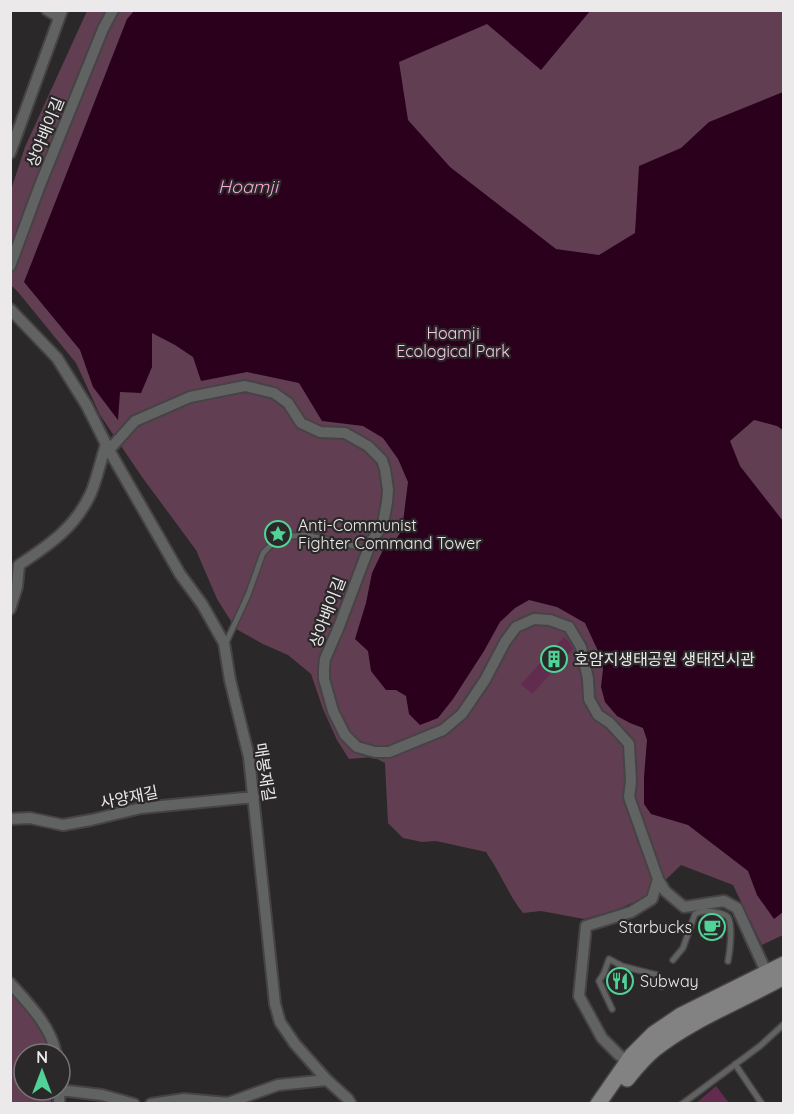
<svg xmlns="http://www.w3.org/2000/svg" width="794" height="1114" font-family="Quicksand,'Noto Sans KR',sans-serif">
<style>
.green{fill:#623e53}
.water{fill:#2a001c}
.building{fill:#612c4d}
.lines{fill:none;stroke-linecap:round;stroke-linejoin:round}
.lane-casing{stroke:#464344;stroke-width:8}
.street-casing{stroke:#464344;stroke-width:14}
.secondary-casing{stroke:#464344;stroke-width:18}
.lane{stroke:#616262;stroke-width:5}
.street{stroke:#616262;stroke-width:10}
.secondary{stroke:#818281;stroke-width:15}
.labels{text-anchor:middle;stroke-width:4.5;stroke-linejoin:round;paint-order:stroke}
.street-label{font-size:16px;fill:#ebe9ea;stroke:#2b2829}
.park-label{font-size:16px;fill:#fac5e3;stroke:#2b2829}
.poi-label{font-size:16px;fill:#ebe9ea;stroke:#2b2829;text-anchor:start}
.water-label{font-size:18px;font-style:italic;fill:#fba6d8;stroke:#2b2829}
</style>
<rect width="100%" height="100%" fill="#2b2829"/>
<path class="green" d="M87 11H783V935L762 945 733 885 681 865 649 896 616 910 584 919 541 911 523 913C508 894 500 872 486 852L436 841 422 842 403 838 388 823 385 763 373 757 349 759 337 740 323 709 311 674 288 655 263 644 236 629 217 599 196 550 142 477 100 415 76 363 18 292 11 285 10 193 25 147Z
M10 991C29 1011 44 1025 49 1054H24V1090H52L51 1103H11Z"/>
<path class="water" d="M134 11H590L541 70 487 24 399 62 408 120 450 167 556 249 599 255 635 233 639 166 681 148 709 122 783 92V430L777 426 754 420 730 441 740 466 783 521V912L774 919 757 895 748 871 688 825 651 814 644 804V777L647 740 643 728 630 723 617 716 605 702 601 687 603 669 599 653 585 623 557 607 529 600 515 608 500 622 484 651 453 699 438 718 420 725 409 714 406 696 396 690H386L371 671 368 651 355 639 366 603 372 573 383 550 395 541 402 530 408 482 398 459 383 438 363 426 322 421 299 383 247 372 201 381 193 357 175 345 152 333V367L141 393 120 392 118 420 93 387 80 350 24 282 127 19Z"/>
<path class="building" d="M564 637 569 642 573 649 532 694 521 684Z
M157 786 158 799 129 802 128 789Z
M702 916 713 917 724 920 723 939 700 937Z
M619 972 629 975 622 990 612 987Z
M716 1086 730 1104H695Z"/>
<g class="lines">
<defs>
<path id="lane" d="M225 645 248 595 263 553 279 537 306 535 368 549
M673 960 683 948 695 914C702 910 707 911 714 912 719 913 724 913 728 917 733 925 730 951 728 961
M612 1009 599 981 604 973 609 959 622 966 657 975 662 986
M735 1064 762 1104
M682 1104 760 1046 784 1024"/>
<path id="street" d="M47 10 59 17
M10 153 62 10
M10 266 40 185 103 29 113 10
M10 309 57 358 87 406 109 450 135 421 190 397 245 386 274 393 288 403 301 423 320 432 345 433 368 446 382 460 385 469 388 490 387 502 383 524 371 542 338 629 325 659 324 668V679L333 711 345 735 357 747 375 752H389L443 730 462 714 485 680 505 642 516 627 534 619 550 620 569 627 581 647 588 679 589 699 598 715 610 723 629 744 631 782 629 797 658 879 665 891 684 907 724 901 737 908 769 978
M109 450 180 574 202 604 224 643 230 680 249 757 275 1004 280 1022 295 1044 327 1080 348 1099 351 1104
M10 609 17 587 19 565C49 545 75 528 91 493 97 478 101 460 106 444
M10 819 30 818 63 825 91 820 141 808 254 797
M10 983C28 1003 51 1026 56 1054
M628 1061 619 1055 602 1038 579 996 586 926 631 912 652 899 658 879
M60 1090 102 1095 134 1104
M59 1104 60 1082
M151 1104 184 1099 228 1103 278 1085 327 1080"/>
<path id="secondary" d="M627 1079C635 1069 644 1058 655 1049 693 1019 741 1001 784 977
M598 1104 632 1055 653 1034 681 1015 784 964"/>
</defs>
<use href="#lane" class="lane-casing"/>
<use href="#street" class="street-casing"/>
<use href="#secondary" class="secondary-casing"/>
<use href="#lane" class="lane"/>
<use href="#street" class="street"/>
<use href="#secondary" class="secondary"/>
</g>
<defs>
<symbol id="sight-ring" viewBox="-11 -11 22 22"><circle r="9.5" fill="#2b2829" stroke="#51d397" stroke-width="1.5"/><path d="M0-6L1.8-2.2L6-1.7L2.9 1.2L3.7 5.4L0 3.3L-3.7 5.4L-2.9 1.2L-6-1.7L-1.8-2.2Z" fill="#51d397"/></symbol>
<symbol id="building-ring" viewBox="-11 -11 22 22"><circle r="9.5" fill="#2b2829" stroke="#51d397" stroke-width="1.5"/><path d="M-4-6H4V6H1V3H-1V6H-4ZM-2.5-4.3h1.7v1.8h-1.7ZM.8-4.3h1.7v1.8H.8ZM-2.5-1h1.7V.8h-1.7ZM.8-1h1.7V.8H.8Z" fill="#51d397"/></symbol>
<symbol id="cafe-ring" viewBox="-11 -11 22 22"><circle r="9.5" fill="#2b2829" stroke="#51d397" stroke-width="1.5"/><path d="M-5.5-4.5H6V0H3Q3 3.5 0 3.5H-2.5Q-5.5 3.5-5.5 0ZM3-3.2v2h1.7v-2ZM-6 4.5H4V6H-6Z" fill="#51d397"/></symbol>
<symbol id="restaurant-ring" viewBox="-11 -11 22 22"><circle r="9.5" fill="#2b2829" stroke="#51d397" stroke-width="1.5"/><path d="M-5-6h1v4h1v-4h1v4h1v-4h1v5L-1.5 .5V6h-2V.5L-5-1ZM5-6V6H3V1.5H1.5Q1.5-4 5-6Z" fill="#51d397"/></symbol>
</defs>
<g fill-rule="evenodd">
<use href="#sight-ring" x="263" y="519" width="30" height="30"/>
<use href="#building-ring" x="539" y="644" width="30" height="30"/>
<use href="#cafe-ring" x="697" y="912" width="30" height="30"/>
<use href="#restaurant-ring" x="605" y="966" width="30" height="30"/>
</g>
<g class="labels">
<g class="street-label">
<text transform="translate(45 132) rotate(-68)" y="6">상아배이길</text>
<text transform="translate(327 612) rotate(-69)" y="6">상아배이길</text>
<text transform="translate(265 772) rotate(81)" y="6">매봉재길</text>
<text transform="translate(129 797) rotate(-11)" y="6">사양재길</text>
</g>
<g class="park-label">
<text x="453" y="339">Hoamji<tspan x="453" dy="18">Ecological Park</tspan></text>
</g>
<g class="poi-label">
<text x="298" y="531">Anti-Communist<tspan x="298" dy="18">Fighter Command Tower</tspan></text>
<text x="574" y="665">호암지생태공원 생태전시관</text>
<text x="692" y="933" text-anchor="end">Starbucks</text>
<text x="640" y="987">Subway</text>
</g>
<g class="water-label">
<text x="248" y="193">Hoamji</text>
</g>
</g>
<rect width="794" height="1114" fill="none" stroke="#ebe9ea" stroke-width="24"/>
<g transform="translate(42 1072)"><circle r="28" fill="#2b2829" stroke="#787576" stroke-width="1.5"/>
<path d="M0-4.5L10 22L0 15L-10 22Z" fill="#51d397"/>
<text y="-9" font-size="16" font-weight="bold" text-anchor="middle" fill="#ebe9ea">N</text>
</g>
</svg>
